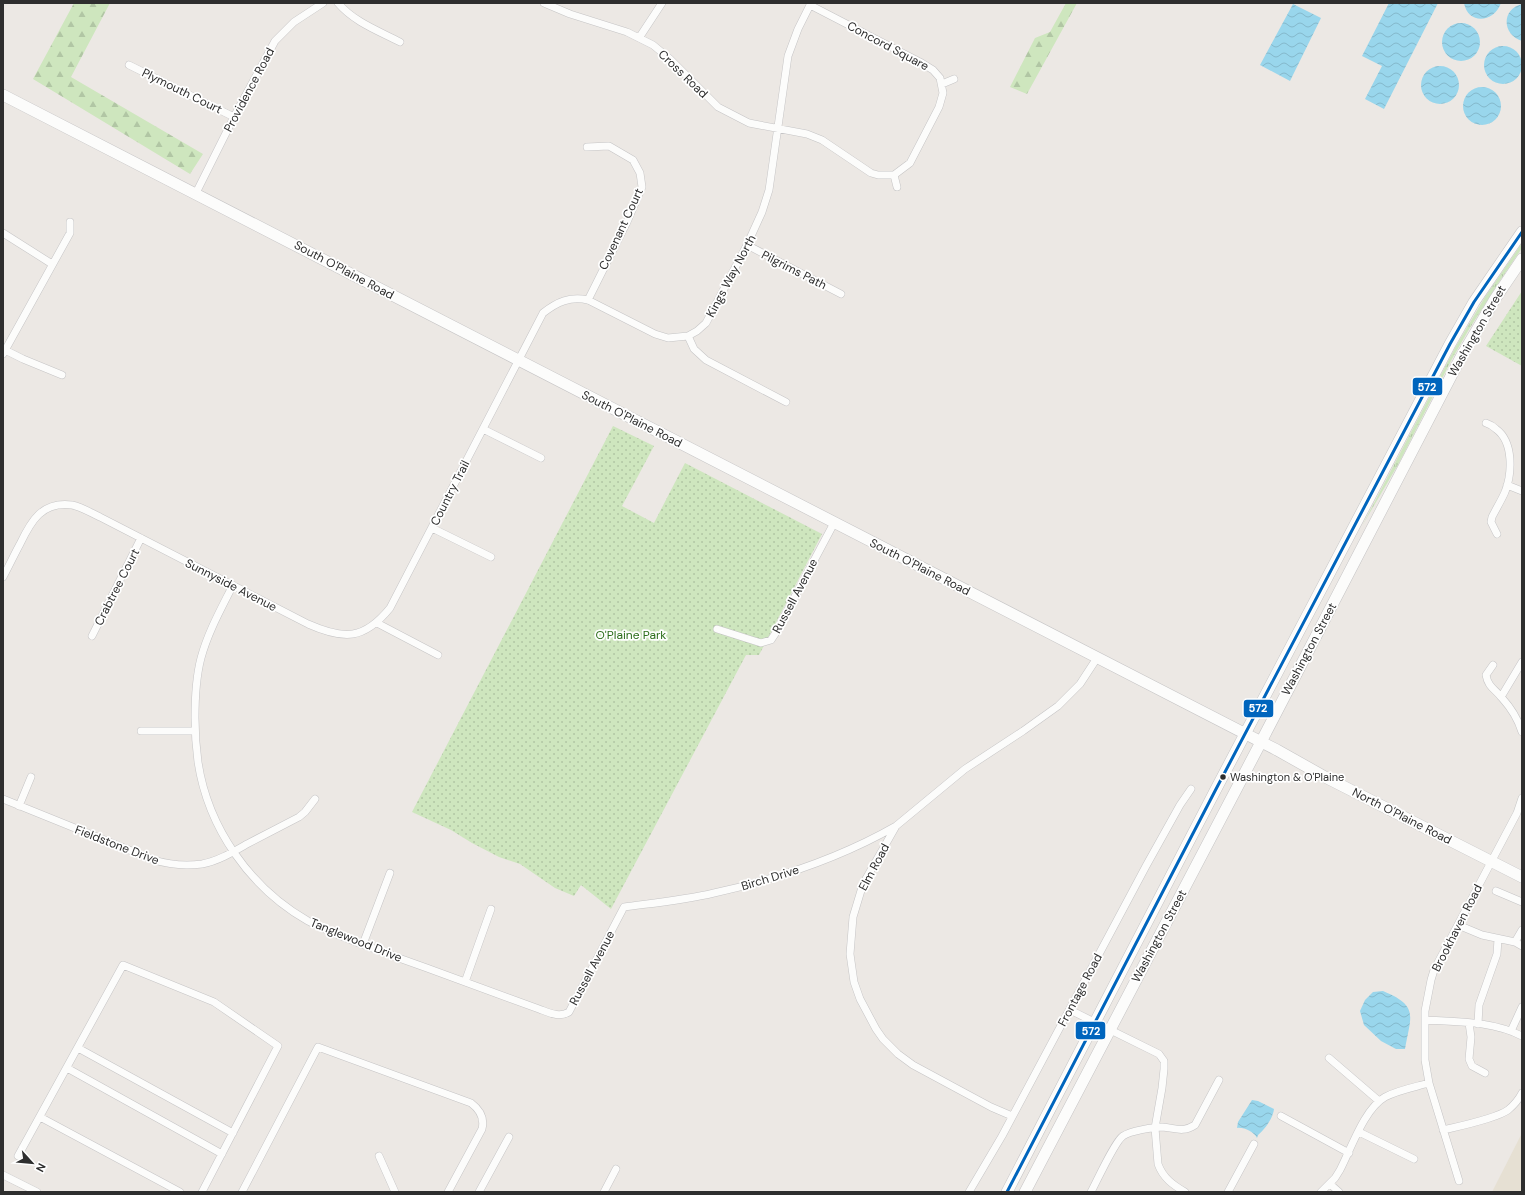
<svg xmlns="http://www.w3.org/2000/svg" width="1525" height="1195" font-family="'DM Sans',sans-serif">
<style>
.education{fill:#e6e0d3}
.grass{fill:url(#grass-tufts)}
.forest{fill:url(#forest-firs)}
.park{fill:url(#park-dots)}
.water{fill:url(#water-waves)}
.lines{fill:none;stroke-linecap:round;stroke-linejoin:round}
.street-casing{stroke:#c5c4c5;stroke-width:8}
.secondary-casing{stroke:#c5c4c5;stroke-width:12}
.street{stroke:#fcfcfb;stroke-width:7}
.secondary{stroke:#fcfcfb;stroke-width:11}
.bus-1-casing{stroke:#fff;stroke-width:6}
.bus-1{stroke:#0065bd;stroke-width:3}
.bus-dot{fill:#2e2e2e;stroke:#fff;stroke-width:1.5}
.labels{text-anchor:middle;stroke-width:3.5;stroke-linejoin:round;paint-order:stroke}
.bus-label{font-size:11px;fill:#2e2e2e;stroke:#fff;text-anchor:start}
.street-label{font-size:12px;fill:#2e2e2e;stroke:#fff}
.park-label{font-size:12px;fill:#2c6e1b;stroke:#fff}
.line-badge{stroke:#fff;stroke-width:1.5}
.badge-label{font-size:11px;text-anchor:middle;font-weight:bold;fill:#fff}
</style>
<defs>
<pattern id="grass-tufts" width="24" height="20" patternUnits="userSpaceOnUse"><rect width="24" height="20" fill="#cee6be"/><path d="M3 7l-1-3M5 7V3M7 7l1-3M15 17l-1-3M17 17v-4M19 17l1-3" fill="none" stroke="#b1c6a4"/></pattern>
<pattern id="forest-firs" width="22" height="20" patternUnits="userSpaceOnUse"><rect width="22" height="20" fill="#cee6be"/><path d="M5 1l3.5 6h-7zM16 11l3.5 6h-7z" fill="#b1c6a4"/></pattern>
<pattern id="park-dots" width="8" height="8" patternUnits="userSpaceOnUse"><rect width="8" height="8" fill="#cee6be"/><path d="M2 2h.1M6 6h.1" fill="none" stroke="#b1c6a4" stroke-width="1.8" stroke-linecap="round"/></pattern>
<pattern id="water-waves" width="16" height="10" patternUnits="userSpaceOnUse"><rect width="16" height="10" fill="#99d6ec"/><path d="M0 5q4-4 8 0t8 0" fill="none" stroke="#84b8cb"/></pattern>
</defs>
<rect width="100%" height="100%" fill="#ece8e4"/>
<path class="education" d="M1522 1133V1192H1492Z"/>
<path class="grass" d="M1522 243V248L1499 282 1468 331 1452 359 1399 463 1362 526 1456 346 1485 297Z"/>
<path class="forest" d="M74 3H110L71 77 203 154 190 174 33 79Z
M1066 3H1077L1027 94 1010 87 1035 38 1050 32Z"/>
<path class="park" d="M1522 291V366L1486 346Z
M613 426 654 446 622 506 654 523 685 463 822 534 759 655H746L611 909 581 885 574 896 555 888 520 864 499 857 472 843 451 830 412 812Z"/>
<path class="water" d="M1389 3H1438L1384 109 1365 99 1382 66 1362 56Z
M1464 3H1501C1494 23 1468 25 1464 3Z
M1293 4 1321 18 1290 81 1260 65Z
M1522 4V41C1502 35 1501 9 1522 4Z
M1442 42a19 19 0 1 1 38 0a19 19 0 1 1-38 0Z
M1484 65a19 19 0 1 1 38 0a19 19 0 1 1-38 0Z
M1421 85a19 19 0 1 1 38 0a19 19 0 1 1-38 0Z
M1463 106a19 19 0 1 1 38 0a19 19 0 1 1-38 0Z
M1383 991C1419 1006 1411 1015 1405 1049H1396L1381 1041 1364 1025 1360 1011 1365 1000 1373 992Z
M1252 1100 1258 1101 1274 1109C1273 1118 1265 1129 1258 1135L1257 1138C1254 1132 1244 1127 1237 1128L1238 1122Z"/>
<g class="lines">
<defs>
<path id="street" d="M338 3C354 22 379 31 400 42
M544 3 570 14 627 32 653 45 670 59 718 107 749 123 807 134 822 140 871 173 878 175H894L910 163 939 107 943 93 940 78 933 70 920 62 810 5
M639 38 662 3
M129 65 234 117
M942 84 954 79
M587 147 609 146 633 160 640 173 642 187 627 222 588 300
M894 175 897 187
M196 193 234 117 275 41 294 22 323 3
M3 233 52 264
M747 245 841 294
M688 336 694 349 706 360 786 402
M3 349 23 359 62 375
M3 354 70 233V222
M1486 423C1489 424 1493 426 1496 429 1514 442 1512 474 1505 492 1501 501 1496 509 1492 517L1491 522 1497 534
M483 429 541 458
M1507 485 1522 491
M432 528 491 557
M3 577C9 566 14 555 20 544 31 521 42 501 72 505 82 507 91 513 100 517L308 624C344 640 364 640 390 608L543 313C557 302 570 296 588 300L655 334 668 338 688 336 697 331 706 323 747 245 762 212 769 190 788 56 798 29 811 3
M233 585C221 609 208 632 201 658 196 677 195 698 195 718 195 733 196 747 198 762 208 828 250 888 308 921 336 936 367 946 396 957 444 974 492 992 539 1009 550 1013 559 1018 569 1012L624 907C654 903 685 900 714 893 777 879 840 858 896 826
M377 623 438 655
M717 629 761 643 771 640 775 634 834 523
M92 636 141 538
M1493 665 1486 675C1488 687 1495 689 1502 698 1511 708 1518 719 1522 732
M1501 697 1522 662
M141 731H195
M3 799 154 860C170 865 186 866 202 864 218 861 233 852 247 844 264 835 282 826 299 817L305 812 315 799
M19 806 31 777
M1496 891 1522 902
M1458 925 1482 935 1515 942 1522 946
M1515 942 1522 930
M363 944 390 873
M465 982 491 909
M1070 1010 1159 1054 1164 1061V1069L1162 1088 1155 1128 1158 1164C1163 1178 1173 1185 1185 1192
M1425 1020C1459 1022 1492 1021 1522 1036
M1469 1023 1471 1037 1469 1059 1472 1066 1485 1073
M1478 1024 1479 1005 1497 954 1498 939
M1511 1031 1522 1007
M78 1048 233 1133
M1329 1058 1379 1101
M67 1068 222 1154
M1012 1116 991 1107 913 1065 898 1054 883 1039 876 1029 860 999 854 982 850 954 853 917 863 884 896 826 965 769 1023 731 1058 706 1080 684 1097 658
M1281 1116 1349 1153
M40 1117 180 1192
M1443 1130C1460 1126 1495 1119 1508 1110 1514 1105 1519 1099 1522 1093
M1359 1132 1414 1159
M18 1156 123 965 214 1002 278 1046 202 1192
M379 1156 395 1192
M3 1175 37 1192
M1459 1181 1429 1083 1425 1060V1011L1431 980 1434 970 1517 813 1522 798
M1330 1184 1339 1192
M242 1192 318 1047 471 1103C479 1109 485 1117 482 1129L448 1192
M479 1192 509 1137
M604 1192 616 1169
M969 1192 1002 1136 1146 866 1180 805 1191 789
M1091 1192C1097 1181 1115 1141 1123 1136 1130 1131 1154 1127 1162 1127 1176 1128 1182 1133 1195 1125L1219 1080
M1228 1192 1254 1144
M1321 1192 1335 1178 1340 1170C1351 1149 1364 1109 1385 1097 1398 1090 1415 1087 1429 1083"/>
<path id="secondary" d="M3 95 1277 750 1325 777 1522 877
M1007 1192 1215 791 1450 344 1474 302 1522 232
M1025 1192 1261 742 1461 357 1495 299 1522 259"/>
</defs>
<use href="#street" class="street-casing"/>
<use href="#secondary" class="secondary-casing"/>
<use href="#street" class="street"/>
<use href="#secondary" class="secondary"/>
<defs>
<path id="bus-1" d="M1007 1192 1215 791 1450 344 1474 302 1522 232"/>
</defs>
<use href="#bus-1" class="bus-1-casing"/>
<use href="#bus-1" class="bus-1"/>
</g>
<circle class="bus-dot" cx="1223" cy="777" r="3.5"/>
<g class="labels">
<g class="bus-label">
<text x="1230" y="781">Washington &amp; O'Plaine</text>
</g>
<g class="street-label">
<text transform="translate(888 46) rotate(28)" y="4">Concord Square</text>
<text transform="translate(683 74) rotate(44)" y="4">Cross Road</text>
<text transform="translate(249 90) rotate(-62)" y="4">Providence Road</text>
<text transform="translate(182 91) rotate(26)" y="4">Plymouth Court</text>
<text transform="translate(621 229) rotate(-65)" y="4">Covenant Court</text>
<text transform="translate(344 270) rotate(28)" y="4">South O'Plaine Road</text>
<text transform="translate(794 270) rotate(27)" y="4">Pilgrims Path</text>
<text transform="translate(731 276) rotate(-62)" y="4">Kings Way North</text>
<text transform="translate(1477 331) rotate(-60)" y="4">Washington Street</text>
<text transform="translate(632 419) rotate(27)" y="4">South O'Plaine Road</text>
<text transform="translate(450 493) rotate(-63)" y="4">Country Trail</text>
<text transform="translate(920 567) rotate(27)" y="4">South O'Plaine Road</text>
<text transform="translate(231 585) rotate(27)" y="4">Sunnyside Avenue</text>
<text transform="translate(117 587) rotate(-63)" y="4">Crabtree Court</text>
<text transform="translate(795 596) rotate(-62)" y="4">Russell Avenue</text>
<text transform="translate(1309 649) rotate(-62)" y="4">Washington Street</text>
<text transform="translate(1402 816) rotate(27)" y="4">North O'Plaine Road</text>
<text transform="translate(117 845) rotate(21)" y="4">Fieldstone Drive</text>
<text transform="translate(874 867) rotate(-62)" y="4">Elm Road</text>
<text transform="translate(770 878) rotate(-17)" y="4">Birch Drive</text>
<text transform="translate(1457 928) rotate(-63)" y="4">Brookhaven Road</text>
<text transform="translate(1159 936) rotate(-62)" y="4">Washington Street</text>
<text transform="translate(356 940) rotate(22)" y="4">Tanglewood Drive</text>
<text transform="translate(592 968) rotate(-62)" y="4">Russell Avenue</text>
<text transform="translate(1080 990) rotate(-62)" y="4">Frontage Road</text>
</g>
<g class="park-label">
<text x="631" y="639">O'Plaine Park</text>
</g>
</g>
<g class="line-badge">
<rect x="1412" y="377" width="31" height="19" rx="4" fill="#0065bd"/>
<rect x="1243" y="699" width="31" height="19" rx="4" fill="#0065bd"/>
<rect x="1075" y="1021" width="31" height="19" rx="4" fill="#0065bd"/>
</g>
<g class="badge-label">
<text x="1427" y="391">572</text>
<text x="1258" y="712">572</text>
<text x="1091" y="1035">572</text>
</g>
<rect width="1525" height="1195" fill="none" stroke="#2e2e2e" stroke-width="8"/>
<g transform="translate(32 1163) rotate(117)" stroke="#ffffff" stroke-width="3" paint-order="stroke">
<path d="M0-3L7 15L0 10L-7 15Z" fill="#2e2e2e"/>
<text y="-6" font-size="11" font-weight="bold" text-anchor="middle" fill="#2e2e2e">N</text>
</g>
</svg>
